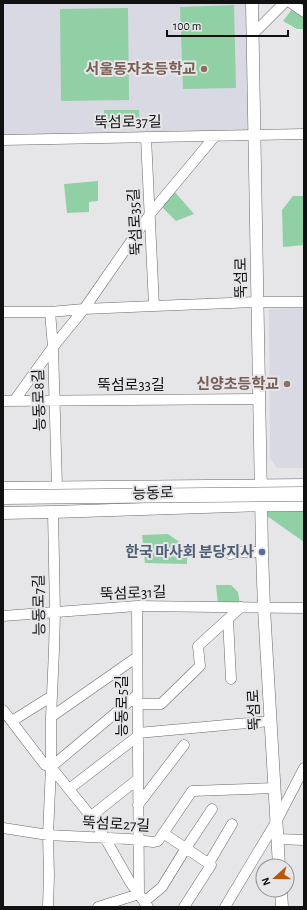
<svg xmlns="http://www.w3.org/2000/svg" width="307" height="910" font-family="'Alegreya Sans','Noto Sans KR',sans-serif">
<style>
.built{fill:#d9d9e3}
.green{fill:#90d0a4}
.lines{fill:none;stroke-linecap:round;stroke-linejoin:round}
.minor-casing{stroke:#69696b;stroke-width:11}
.major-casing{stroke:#69696b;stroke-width:13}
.minor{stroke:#fff;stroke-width:10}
.major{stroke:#fff;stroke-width:12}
.rail{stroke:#303031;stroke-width:2.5;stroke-dasharray:5 5;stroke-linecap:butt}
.highway-bridge-casing{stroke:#69696b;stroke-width:15;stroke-linecap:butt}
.highway-bridge{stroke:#fff;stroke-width:14}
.education-dot{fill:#8d6e63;stroke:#e6e6e9;stroke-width:1.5}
.service-dot{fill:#5c6f8a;stroke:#e6e6e9;stroke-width:1.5}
.labels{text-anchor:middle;stroke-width:4;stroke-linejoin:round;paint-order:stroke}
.education-label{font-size:15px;font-weight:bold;fill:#785e54;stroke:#e6e6e9;text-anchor:end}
.street-label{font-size:15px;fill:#111112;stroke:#e6e6e9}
.service-label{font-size:15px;font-weight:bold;fill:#4e5e75;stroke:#e6e6e9;text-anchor:end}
</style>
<rect width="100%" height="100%" fill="#e6e6e9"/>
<path class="built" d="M3 3H252L255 135 3 140Z
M304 308V468H277L270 458 269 309Z"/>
<path class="green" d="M234 5 236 88 183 89 180 7Z
M128 8 129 100 61 101 60 9Z
M293 8 304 17V29H297L283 21Z
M104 110H139L140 126H104Z
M98 181V201L89 202V212L67 213 64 184Z
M174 191 194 214 176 221 162 207Z
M293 196H304V245L283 247 282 210Z
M304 511V542L267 516V512Z
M168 534 187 547V564L145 563 142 535Z
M216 585H231L238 592 240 605 218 604Z"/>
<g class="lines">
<defs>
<path id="minor" d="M291 3 304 12
M253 34 284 3
M146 137 154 306
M3 140 304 134
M3 312H50L84 309 154 306 257 302H304
M50 312 53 347 57 487
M3 401 259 399
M14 401 53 347 84 309 150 214 215 136
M230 554 240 552H262
M3 616 137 606 304 608
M228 619 231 679
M137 704H161L200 666 198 646 241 607
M3 710 45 765 51 767 89 814 105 838 130 882 148 907
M51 717 137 657
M12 721 52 696
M138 733 270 721
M51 767 137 695
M69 789 138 736
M138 805 184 745
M90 817 138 779
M3 828 48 835 129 839 153 842 158 841 192 791 274 788
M163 833 211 865 184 907
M277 839 304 840
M209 863 232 824
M144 902 162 887 186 848 212 809
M48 907 49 875 48 835 51 767V717L54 650 55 613 53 512
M98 907 139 894 137 606
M225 907 276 822 304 768"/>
<path id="major" d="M252 3 262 552 264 608 279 866
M3 488 304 485
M3 513 53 512 261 505H304
M281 890 282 907"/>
</defs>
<use href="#minor" class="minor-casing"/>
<use href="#major" class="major-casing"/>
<use href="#minor" class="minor"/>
<use href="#major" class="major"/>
<path class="rail" d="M3 497 304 493"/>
<defs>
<path id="highway-bridge" d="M3 497 304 494"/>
</defs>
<use href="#highway-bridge" class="highway-bridge-casing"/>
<use href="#highway-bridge" class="highway-bridge"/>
</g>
<g class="education-dot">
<circle cx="204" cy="69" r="4"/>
<circle cx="287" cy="384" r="4"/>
</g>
<circle class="service-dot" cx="262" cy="552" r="4"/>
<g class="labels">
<g class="education-label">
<text x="196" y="74">서울동자초등학교</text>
<text x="279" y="389">신양초등학교</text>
</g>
<g class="street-label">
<text transform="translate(128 122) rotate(-1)" y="5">뚝섬로37길</text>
<text transform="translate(135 222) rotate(-93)" y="5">뚝섬로35길</text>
<text transform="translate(241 278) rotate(-91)" y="5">뚝섬로</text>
<text x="131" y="390">뚝섬로33길</text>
<text transform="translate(39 400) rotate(-92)" y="5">능동로8길</text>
<text transform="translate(153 493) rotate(-2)" y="5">능동로</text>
<text transform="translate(133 593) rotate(-2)" y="5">뚝섬로31길</text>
<text transform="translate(39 605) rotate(-91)" y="5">능동로7길</text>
<text transform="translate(122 706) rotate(-90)" y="5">능동로5길</text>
<text transform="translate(254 710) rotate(-93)" y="5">뚝섬로</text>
<text transform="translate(116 824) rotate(3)" y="5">뚝섬로27길</text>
</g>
<g class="service-label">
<text x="254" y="557">한국 마사회 분당지사</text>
</g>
</g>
<rect width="307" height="910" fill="none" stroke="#111112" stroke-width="8"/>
<g transform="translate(275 878) rotate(249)"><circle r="19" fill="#e6e6e9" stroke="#919193"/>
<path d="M0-3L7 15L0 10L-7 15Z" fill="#b6570b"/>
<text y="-6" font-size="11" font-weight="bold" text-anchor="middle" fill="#111112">N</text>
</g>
<path d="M167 30v6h121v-6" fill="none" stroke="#111112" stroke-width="2"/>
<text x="173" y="30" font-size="12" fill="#111112" stroke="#e6e6e9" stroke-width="3" paint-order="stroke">100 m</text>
</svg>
